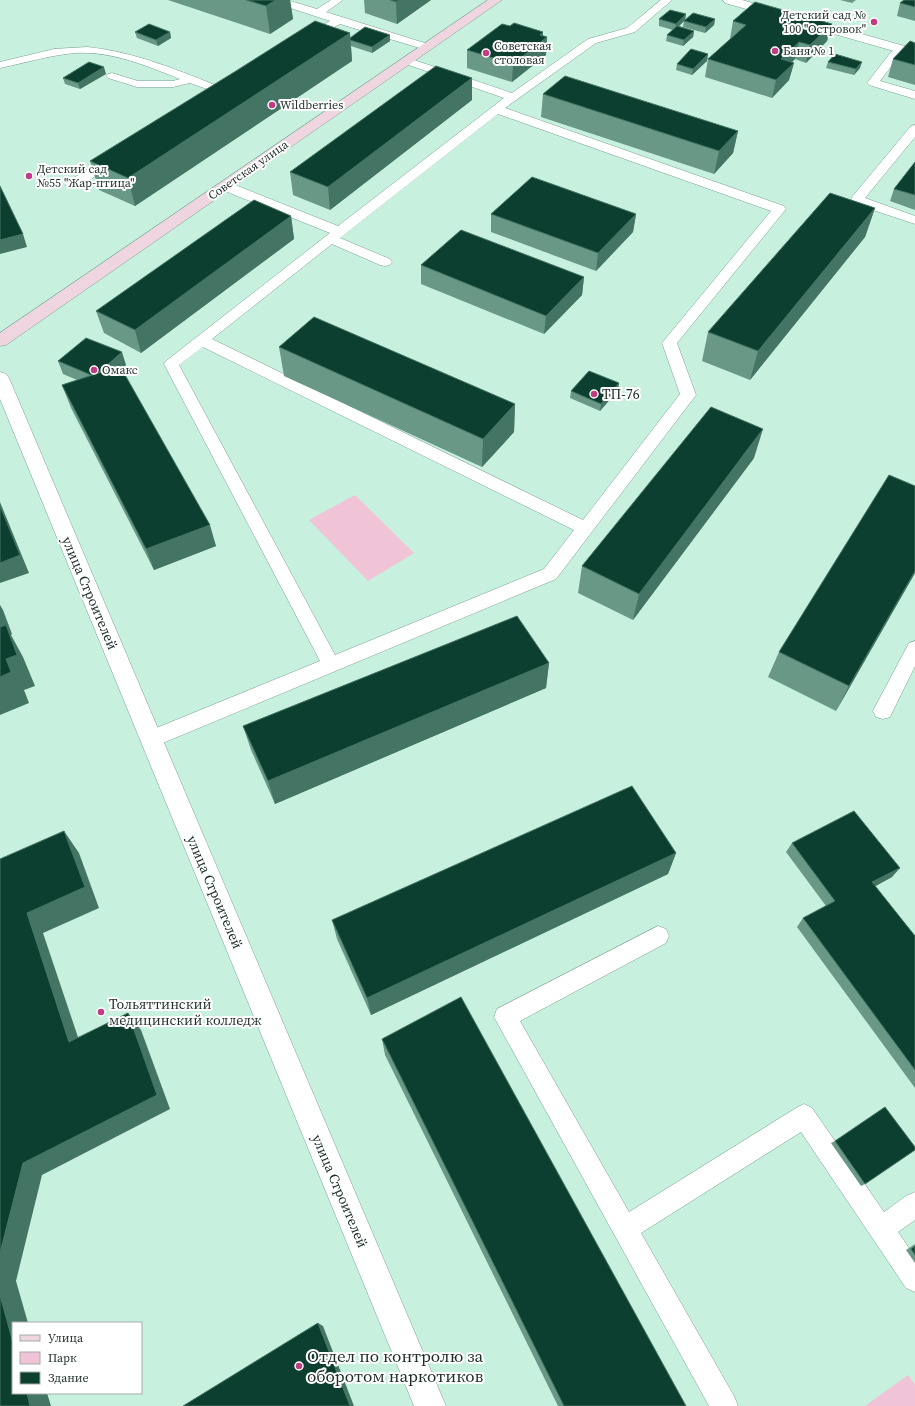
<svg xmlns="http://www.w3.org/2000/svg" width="915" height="1406" font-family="'Source Serif 4',serif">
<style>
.green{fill:#f0c3d6}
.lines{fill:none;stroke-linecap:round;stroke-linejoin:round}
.lane-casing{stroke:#7ba192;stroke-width:1}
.street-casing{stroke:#7ba192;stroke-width:1}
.secondary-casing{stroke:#7ba192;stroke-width:1}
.lane{fill:#fff;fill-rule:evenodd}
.street{fill:#fff;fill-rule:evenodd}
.secondary{fill:#eed5e0;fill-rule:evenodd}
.wall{fill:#6a9887}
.shaded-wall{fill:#447464}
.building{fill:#0c3f2f;stroke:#447464}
.poi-dot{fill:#c03d84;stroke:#fff;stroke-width:1.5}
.labels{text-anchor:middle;stroke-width:4;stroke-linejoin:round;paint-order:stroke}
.far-poi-label{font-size:12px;fill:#1d2d27;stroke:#fff;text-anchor:start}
.far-street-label{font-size:12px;fill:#1d2d27;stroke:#fff}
.poi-label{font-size:14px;fill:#1d2d27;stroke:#fff;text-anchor:start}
.street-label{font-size:14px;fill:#1d2d27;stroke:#fff}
.near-poi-label{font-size:17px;fill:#1d2d27;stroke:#fff;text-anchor:start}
</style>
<rect width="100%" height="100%" fill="#c8f0df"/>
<path class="green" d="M355 495 414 553 368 581 309 520Z
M908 1375 915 1385V1406H865Z"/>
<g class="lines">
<defs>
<path id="lane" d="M271 0H287L317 9 331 0H343L326 12 431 45 433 47 431 49H423L340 24 310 41H302L300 39 302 37 330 21 272 2Z
M661 0H672L635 32 596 43 505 108 784 206 786 209 677 343 696 395 693 399 556 579 158 745 151 747 144 745 141 739 144 733 320 661 164 364 166 361 330 233 220 189 219 186 220 183H230L338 226 504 98 403 63 401 61 403 59H411L512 93 588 39 627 28ZM498 114 771 211 662 343 680 394 583 520 212 339 332 244 380 265 385 266 390 265 392 262 390 259 340 238ZM203 347 574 530 544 569 335 655 179 365Z
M901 46 907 49 899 56 880 81 915 91V99L869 85 867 83 891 52Z
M87 47C136 52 180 71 225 89L227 91 225 93 221 94 190 83 173 87H137L108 78 106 76 108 74 112 73 138 81H173L180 79C147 66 112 51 76 53 50 55 25 63 0 68V62L54 49Z
M915 125V137L865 198 915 216V224L852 203 851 200 852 197 911 126Z
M115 154 119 155 121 158 119 161 77 188H67L66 185 67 182 111 155Z
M915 641V666L890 717 883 719 876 717 873 711 876 705 909 643Z
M658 926 666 929 669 936 666 943 520 1021 629 1212 796 1108 804 1104 812 1108 884 1212 906 1196 915 1192V1220L898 1232 915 1257V1292L906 1288 801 1132 641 1233 734 1396 738 1406H709L494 1017 497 1009Z"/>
<path id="street" d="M723 0H742L915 49V57L725 3Z
M0 372 6 374 9 378 446 1406H414L0 399Z"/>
<path id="secondary" d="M488 0H502L6 345 0 346V333Z"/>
</defs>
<use href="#lane" class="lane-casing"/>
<use href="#street" class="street-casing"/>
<use href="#secondary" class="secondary-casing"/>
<use href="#lane" class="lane"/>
<use href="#street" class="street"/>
<use href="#secondary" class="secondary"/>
</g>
<path class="wall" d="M168 0H290L293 19 270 34Z
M364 0H431L397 24 365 13Z
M840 0H856L852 3Z
M915 0V21L897 16 900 3Z
M686 14 685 20 715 19 714 25 705 33 683 27 684 21 679 26 694 31 693 37 683 46 666 41 667 35 673 30 659 26V19Z
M733 21 832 24 827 41 806 63 795 59 792 62 794 63 789 80 772 98 705 77 708 59 730 39Z
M135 32H170L171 38 158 46 137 38Z
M350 33V38L390 41 372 53 351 46 352 61 135 206 99 190 90 161Z
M543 36 547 37 546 55 512 82 467 68V50Z
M915 43V85L888 77 893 59Z
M708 54 707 61 692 75 676 70 677 64Z
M828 62 860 68 854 75 826 68Z
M106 74 80 89 65 84 63 78Z
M543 94 738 131 733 153 714 174 541 117Z
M472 100 330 210 293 195 290 172Z
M915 162V210L890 201 894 189Z
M875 208 865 237 750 380 702 361 708 332Z
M491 214H636L633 232 596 271 491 232Z
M291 216 294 239 141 353 104 333 96 311Z
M421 265 584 277 582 295 544 334 421 284Z
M279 347 515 404 514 432 482 467 284 376Z
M58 361 126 365 122 369 216 546 154 570 71 408 62 385 77 380 63 374Z
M619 383 618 390 600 411 570 398 571 391Z
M754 458 633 620 578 593 582 566Z
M915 573 836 711 768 677 779 652Z
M549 663 546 688 275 804 251 750 243 726Z
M792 843 892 877 875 886 915 936V1088L797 927 803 918 826 906 786 852Z
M676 853 668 874 371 1015 337 939 332 920Z
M382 1039 686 1406H558L385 1055Z
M835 1141 865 1184 861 1186 831 1143Z
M915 1244V1263L906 1250Z"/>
<path class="shaded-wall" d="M276 0H290L293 19 270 34 266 6Z
M399 0H431L397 24 396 2Z
M686 14 685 20 675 30 676 24Z
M715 19 714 25 705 33 706 27Z
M832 24 827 41 806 63 810 45Z
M694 31 693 37 683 46 684 40Z
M170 32 171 38 158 46 156 40Z
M543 32V41L547 37 546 55 512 82 513 64 540 35Z
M350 33 352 61 135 206 128 178Z
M390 35V41L372 53V47Z
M799 42 795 59 777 77 781 59Z
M708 54 707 61 692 75 693 69Z
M862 62 860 68 854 75 856 69Z
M794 63 789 80 772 98 776 80Z
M104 67 106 74 80 89 78 83Z
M472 78V100L330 210 328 187Z
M738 131 733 153 714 174 719 151Z
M875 208 865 237 750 380 758 351Z
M636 214 633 232 596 271 598 253Z
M291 216 294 239 141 353 135 330Z
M23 234 27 247 0 254V240Z
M584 277 582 295 544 334 546 316Z
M122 352 126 365 98 389 94 376Z
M619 383 618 390 600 411 601 404Z
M515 404 514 432 482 467 483 439Z
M763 429 754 458 633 620 639 594Z
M0 502 29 573 0 583Z
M210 525 216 546 154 570 146 549Z
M915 571V573L836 711 849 686Z
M0 605 3 610 12 634 11 635 23 657 35 686 24 690 29 703 0 715V677L6 659 0 638Z
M549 663 546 688 275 804 268 781Z
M64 831 79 853 99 908 43 933 85 1058 69 1042 27 913Z
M676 853 668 874 371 1015 367 998Z
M900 868 892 877 865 892 872 882Z
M128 1013 141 1030 170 1109 42 1175 16 1281 28 1323H13V1343L0 1295V1253L23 1163Z
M318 1323 323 1326 354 1406H350Z
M27 1393H47L51 1406H30Z"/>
<path class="building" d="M246 0H276L266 6Z
M390 0H399L396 2Z
M904 0H915V7L900 3Z
M755 2 832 24 810 45 799 42 781 59 794 63 776 80 708 59 746 25 733 21Z
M670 10 686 14 676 24 659 19Z
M693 13 715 19 706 27 684 21Z
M315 21 350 33 128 178 90 161 236 71Z
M514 23 543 32 540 35 547 37 513 64 467 50 502 24 510 26Z
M149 24 170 32 156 40 135 32Z
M677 26 694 31 684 40 667 35Z
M365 27 390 35 372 47 350 40V38Z
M910 41 915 43V65L893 59Z
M691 49 708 54 693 69 677 64Z
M835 54 862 62 856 69 828 62Z
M89 62 104 67 78 83 63 78Z
M436 66 472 78 328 187 290 172Z
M565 76 738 131 719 151 543 94Z
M915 162V195L894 189Z
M532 177 636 214 598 253 491 214Z
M0 186 23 234 0 240Z
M830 193 875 208 758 351 708 332Z
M254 200 291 216 135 330 96 311Z
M461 230 584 277 546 316 421 265Z
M314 317 515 404 483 439 279 347Z
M86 338 122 352 97 374 91 375 58 361Z
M120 366 210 525 146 549 62 385Z
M589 371 619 383 601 404 571 391Z
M711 407 763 429 639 594 582 566Z
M889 475 915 486V571L849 686 779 652Z
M0 506 20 555 0 563Z
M517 616 549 663 268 781 243 726Z
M6 625 17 655 6 659 11 672 0 677V627Z
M632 786 676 853 367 998 332 920Z
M854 811 900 868 872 882 915 936V1070L803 918 835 901 792 843Z
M64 831 85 887 27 913 69 1042 128 1013 157 1095 23 1163 0 1253V859Z
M461 997 686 1406H564L382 1039Z
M885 1107 915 1147V1150L865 1184 835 1141Z
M915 1246V1255L911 1249Z
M0 1295 13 1343V1393H27L30 1406H0Z
M318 1323 350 1406H183Z"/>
<g class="poi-dot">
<circle cx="874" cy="22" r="4"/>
<circle cx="775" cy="51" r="4"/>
<circle cx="486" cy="53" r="4"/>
<circle cx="272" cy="105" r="4"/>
<circle cx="29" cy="176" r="4"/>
<circle cx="94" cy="370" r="4"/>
<circle cx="594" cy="394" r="4"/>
<circle cx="101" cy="1012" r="4"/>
<circle cx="299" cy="1366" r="4"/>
</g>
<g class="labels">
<g class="far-poi-label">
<text x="866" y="19" text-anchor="end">Детский сад №<tspan x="866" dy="14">100 "Островок"</tspan></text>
<text x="494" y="50">Советская<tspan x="494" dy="14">столовая</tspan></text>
<text x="783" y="55">Баня № 1</text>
<text x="280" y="109">Wildberries</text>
<text x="37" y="173">Детский сад<tspan x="37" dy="14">№55 "Жар-птица"</tspan></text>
<text x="102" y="374">Омакс</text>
</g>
<g class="far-street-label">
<text transform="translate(248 170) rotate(-35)" y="4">Советская улица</text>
</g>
<g class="poi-label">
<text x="602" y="399">ТП-76</text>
<text x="109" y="1009">Тольяттинский<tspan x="109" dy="16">медицинский колледж</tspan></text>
</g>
<g class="street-label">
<text transform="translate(90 593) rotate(67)" y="5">улица Строителей</text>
<text transform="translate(215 892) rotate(67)" y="5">улица Строителей</text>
<text transform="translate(340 1191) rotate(67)" y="5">улица Строителей</text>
</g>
<g class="near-poi-label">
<text x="307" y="1362">Отдел по контролю за<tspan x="307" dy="20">оборотом наркотиков</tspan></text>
</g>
</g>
<rect x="12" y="1322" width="130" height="72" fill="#ffffff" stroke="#a5aba9"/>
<rect x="20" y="1335" width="20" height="6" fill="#eed5e0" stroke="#a5aba9"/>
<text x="48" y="1342" font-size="12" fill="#1d2d27">Улица</text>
<rect x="20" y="1352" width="20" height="12" fill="#f0c3d6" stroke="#a5aba9"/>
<text x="48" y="1362" font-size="12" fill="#1d2d27">Парк</text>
<rect x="20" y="1372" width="20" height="12" fill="#0c3f2f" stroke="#a5aba9"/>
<text x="48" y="1382" font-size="12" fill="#1d2d27">Здание</text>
</svg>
